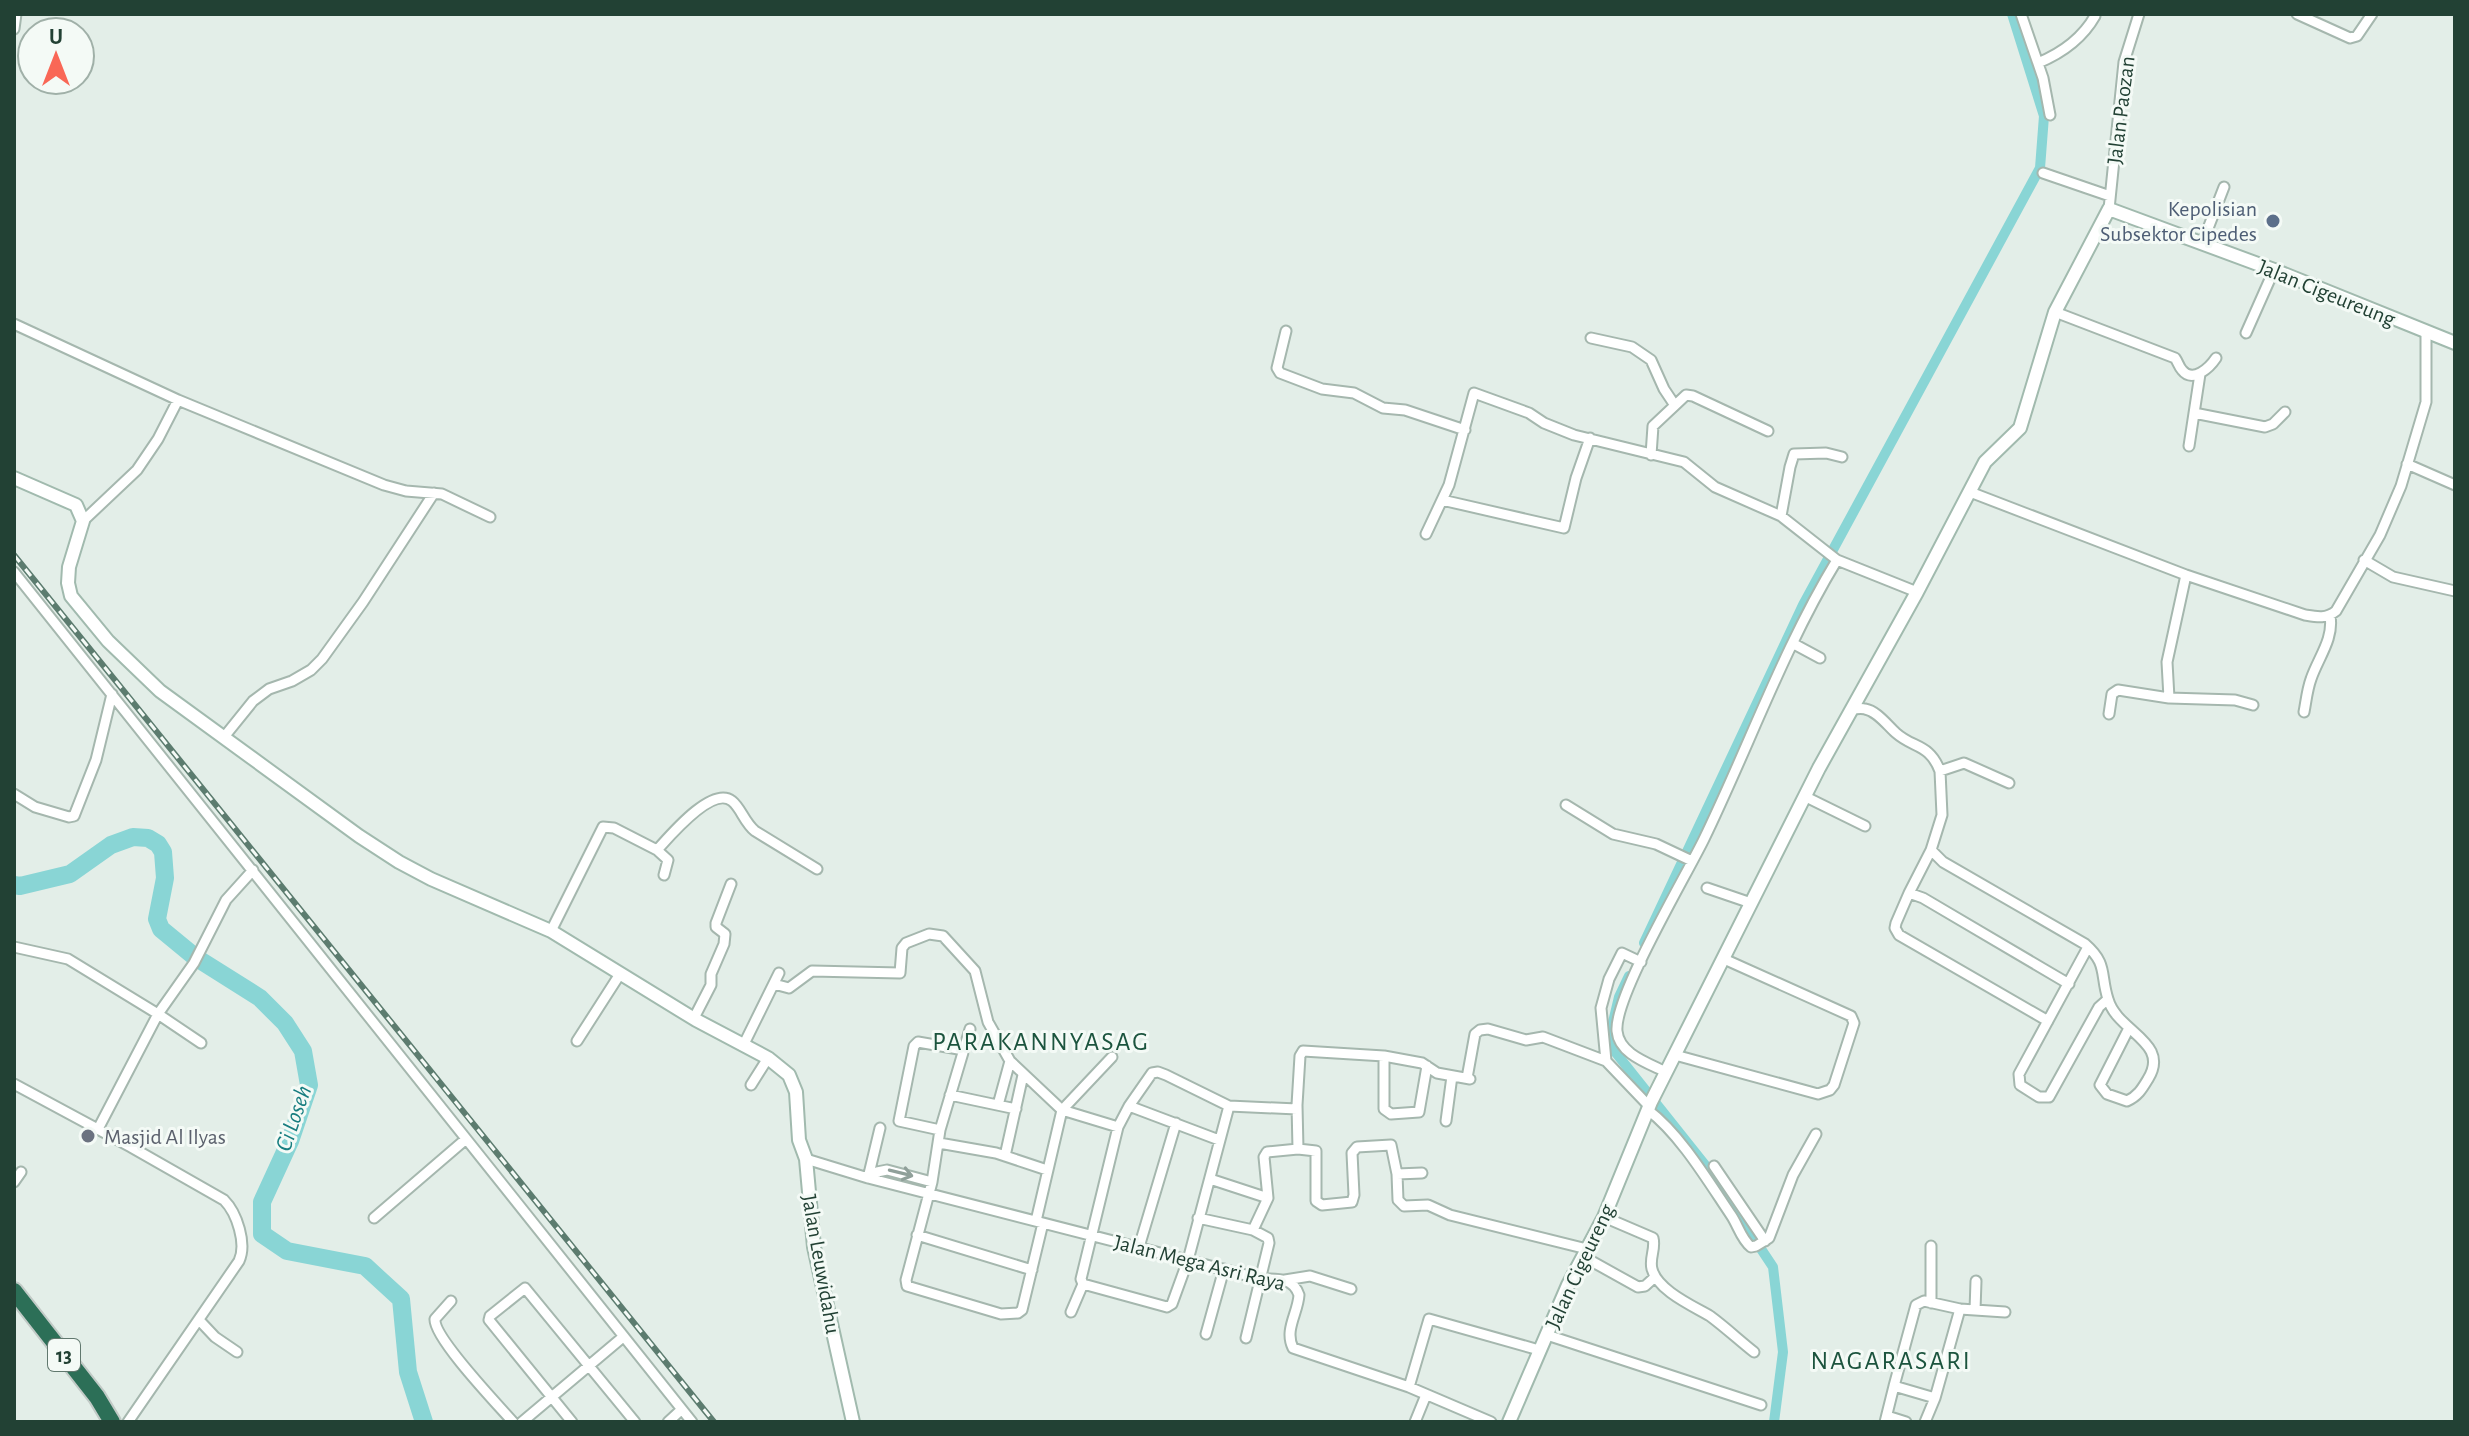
<svg xmlns="http://www.w3.org/2000/svg" width="2469" height="1436" font-family="'Alegreya Sans',sans-serif">
<style>
.lines{fill:none;stroke-linecap:round;stroke-linejoin:round}
.canal{stroke:#89d5d5;stroke-width:10}
.river{stroke:#89d5d5;stroke-width:18}
.street-casing{stroke:#a5b7ae;stroke-width:13}
.secondary-casing{stroke:#a1baae;stroke-width:16}
.highway-casing{stroke:#c1cac6;stroke-width:20}
.street{stroke:#fff;stroke-width:9}
.secondary{stroke:#fff;stroke-width:12}
.highway{stroke:#2c6f57;stroke-width:16}
.rail-casing{stroke:#5c7c6f;stroke-width:6}
.rail{stroke:#f4faf6;stroke-width:3;stroke-dasharray:9;stroke-linecap:butt}
.oneway{stroke:#90a09a}
.service-dot{fill:#5c6f8a;stroke:#f4faf6;stroke-width:3}
.worship-dot{fill:#6b7280;stroke:#f4faf6;stroke-width:3}
.labels{text-anchor:middle;stroke-width:6;stroke-linejoin:round;paint-order:stroke}
.shield{fill:#f4faf6;stroke:#61786e;stroke-width:2}
.shield-label{font-size:20px;font-weight:bold;fill:#224134}
.street-label{font-size:22px;fill:#224134;stroke:#f4faf6}
.service-label{font-size:22px;fill:#4e5e75;stroke:#f4faf6;text-anchor:end}
.worship-label{font-size:22px;fill:#5b616d;stroke:#f4faf6;text-anchor:start}
.water-label{font-size:24px;font-style:italic;fill:#187e80;stroke:#f4faf6}
.quarter-label{font-size:26px;letter-spacing:2px;fill:#1c543e;stroke:#f4faf6}
</style>
<rect width="100%" height="100%" fill="#e3eee8"/>
<g class="lines">
<path class="canal" d="M1644 943 1803 605 2040 168 2044 116 2012 14
M1629 976 1619 997 1608 1043 1706 1166 1773 1267 1783 1352 1774 1422"/>
<path class="river" d="M14 885 20 886 70 874 111 845 133 837 148 838 158 844 163 852 165 878 157 919 161 929 195 957 260 998 285 1023 303 1051 309 1085 290 1141 262 1202V1234L287 1251 365 1266 401 1299 408 1372 424 1422"/>
<defs>
<path id="street" d="M2021 14 2043 78 2050 115
M2297 14 2350 38 2357 36 2372 14
M14 29 16 14
M2038 63C2062 53 2082 39 2095 16
M2043 173 2110 196
M2109 209 2124 62 2139 14
M2202 244 2224 187
M2055 312 2175 358C2178 362 2179 367 2182 370 2193 384 2210 367 2216 358
M14 324 178 400 384 485 406 491 442 494 490 517
M1286 331 1277 368 1280 373 1322 389 1354 393 1383 408 1405 410 1465 430
M2246 333 2274 270
M1591 338 1632 347 1651 360 1664 389 1674 404
M2194 413 2265 427 2273 424 2285 412
M2189 446 2200 374
M1651 455 1653 426 1686 395 1693 396 1768 431
M2407 464 2455 485
M1970 492 2186 575 2305 615C2317 617 2326 619 2336 611L2380 535 2401 486 2426 402V331
M1442 500 1564 528 1576 478 1590 438
M1781 516 1790 467 1794 454 1826 453 1842 457
M83 521 137 470 158 439 178 400
M1426 534 1449 485 1474 393 1529 413 1544 423 1574 435 1684 462 1715 487 1781 516 1837 560 1917 592
M2364 560 2393 577 2455 591
M14 572 692 1422
M1794 644 1820 658
M2169 698 2167 662 2186 575
M1852 709C1856 709 1861 708 1865 709 1877 711 1887 725 1896 733 1914 749 1929 743 1940 771L1964 763 2009 783
M2304 712C2306 702 2307 690 2311 679 2318 658 2334 639 2330 616
M2109 714 2112 694 2118 690 2169 698 2235 700 2253 705
M224 737 253 701 269 689 292 681 311 670 322 659 363 602 434 493
M1940 771 1942 815 1931 850 1943 862 2085 944C2108 964 2100 974 2108 999 2117 1032 2171 1042 2148 1079 2142 1089 2138 1096 2127 1101L2107 1094 2100 1085 2129 1028
M14 794 35 807 69 817 74 816 96 760 112 694
M1804 796 1865 826
M1566 805 1613 834 1656 844 1692 861
M657 850 668 860 664 875
M1707 888 1751 903
M1909 893 1931 850
M551 931 603 827 614 828 657 850C669 837 712 785 732 801 741 808 744 822 755 831L817 869
M14 947 68 959 158 1014 98 1129
M2088 947 2019 1074 2020 1085 2039 1097H2049L2099 1007 2108 999
M774 984 789 988 812 971 900 973 902 948 906 943 929 934 943 936 975 971 988 1022 1010 1061 1062 1110 1118 1127
M694 1018 711 985V974L724 944 725 934 716 927V923L731 884
M2048 1021 1899 935 1895 928 1896 923 1909 893 1923 898 2069 984
M577 1041 620 974
M201 1043 158 1014 194 963 226 900 253 870
M743 1046 779 973
M964 1050 918 1042 914 1046 899 1121 940 1130 932 1182 906 1280 907 1286 1001 1314 1018 1313 1022 1310 1043 1223
M1675 1055 1818 1094 1830 1090 1834 1085 1854 1023 1851 1016 1724 959
M1384 1056V1109L1391 1114 1419 1112 1427 1066
M1606 1061 1601 1008 1609 979 1622 953 1641 962
M1666 1072C1648 1063 1619 1054 1617 1031 1614 997 1686 876 1704 839 1749 746 1784 647 1837 560
M1467 1078 1475 1034 1480 1030 1488 1029 1526 1040 1543 1037 1606 1061 1649 1106
M14 1084 131 1147 224 1200C237 1213 247 1244 239 1261L128 1422
M751 1085 768 1058
M950 1095 1016 1109
M998 1105 1010 1061
M1129 1106 1219 1140
M1229 1106 1188 1260 1172 1304 1167 1307 1083 1284 1081 1279 1118 1127 1129 1106 1152 1073 1158 1072 1166 1075 1229 1106 1297 1109
M1648 1110C1680 1134 1708 1181 1731 1215 1738 1225 1741 1239 1751 1247L1756 1246 1769 1238 1793 1175 1816 1134
M1446 1121 1452 1076
M940 1130 970 1029
M939 1143 996 1153 1047 1170
M1298 1149 1297 1105 1300 1056 1303 1051 1384 1056 1422 1063 1437 1073 1470 1079
M1005 1156 1023 1075
M806 1159 868 1178 1261 1279C1277 1279 1293 1277 1299 1295 1298 1313 1284 1330 1293 1348L1409 1387 1491 1422
M1714 1166 1765 1241
M1397 1174 1398 1200 1404 1206 1428 1205 1450 1215 1587 1249
M868 1178 880 1128
M874 1179 877 1172 887 1170 932 1182
M1210 1179 1268 1198 1253 1230
M14 1182 21 1172
M1268 1198 1264 1157 1267 1152 1298 1149 1316 1151V1201L1322 1205 1352 1202 1354 1195 1352 1153 1357 1147 1391 1145 1397 1174 1422 1173
M1604 1217 1653 1238C1656 1249 1649 1258 1652 1269 1657 1290 1693 1306 1710 1316 1725 1327 1740 1341 1754 1352
M374 1218 466 1139
M1198 1218 1253 1230 1268 1238 1269 1243 1246 1338
M1036 1221 1062 1110 1112 1057
M917 1235 1032 1270
M1931 1246V1303
M1139 1247 1176 1123
M1584 1257 1638 1287 1645 1286 1655 1277
M1285 1280 1310 1276 1351 1289
M451 1301 435 1319C433 1337 498 1405 513 1422
M1975 1310 1976 1281
M1071 1312 1083 1284
M199 1320 215 1337 237 1352
M1206 1334 1224 1269
M1547 1335 1761 1405
M1409 1387 1429 1319 1539 1350
M1935 1398 1894 1386 1916 1305 1924 1301 1960 1309 2005 1312
M1887 1416 1906 1422
M522 1422 623 1337
M572 1422 489 1320 490 1316 525 1288 635 1422
M668 1422 681 1410
M1415 1422 1426 1395
M1885 1422 1894 1386
M1925 1422 1935 1398 1960 1309"/>
<path id="secondary" d="M14 478 76 505 83 521 69 567 68 583 71 596 108 641 160 691 359 836 399 862 431 879 551 931 696 1020 768 1058 789 1075 796 1092 799 1140 806 1159 814 1247 853 1422
M1509 1422 1568 1285 1604 1217 1651 1102 1819 768 1917 592 1985 462 2020 428 2055 312 2109 209 2274 270 2455 343"/>
<path id="highway" d="M14 1291 97 1397 112 1422"/>
</defs>
<use href="#street" class="street-casing"/>
<use href="#secondary" class="secondary-casing"/>
<use href="#highway" class="highway-casing"/>
<use href="#street" class="street"/>
<use href="#secondary" class="secondary"/>
<use href="#highway" class="highway"/>
<defs>
<path id="rail" d="M14 555 714 1422"/>
</defs>
<use href="#rail" class="rail-casing"/>
<use href="#rail" class="rail"/>
</g>
<defs><path id="oneway-shaft" d="M-6 0H5M1.5-3L5.5 0L1.5 3" fill="none" stroke-width="1.6" stroke-linecap="round" stroke-linejoin="round" transform="scale(2)"/></defs>
<use class="oneway" href="#oneway-shaft" transform="translate(901 1173) rotate(14)"/>
<circle class="service-dot" cx="2273" cy="221" r="8"/>
<circle class="worship-dot" cx="88" cy="1136" r="8"/>
<g class="labels">
<rect class="shield" x="48" y="1339" width="32" height="32" rx="6"/>
<g class="shield-label">
<text x="64" y="1362">13</text>
</g>
<g class="street-label">
<text transform="translate(2120 110) rotate(-83)" y="8">Jalan Paozan</text>
<text transform="translate(2327 292) rotate(22)" y="8">Jalan Cigeureung</text>
<text transform="translate(1200 1262) rotate(14)" y="8">Jalan Mega Asri Raya</text>
<text transform="translate(822 1264) rotate(80)" y="8">Jalan Leuwidahu</text>
<text transform="translate(1579 1266) rotate(-65)" y="8">Jalan Cigeureng</text>
</g>
<g class="service-label">
<text x="2257" y="216">Kepolisian<tspan x="2257" dy="25">Subsektor Cipedes</tspan></text>
</g>
<g class="worship-label">
<text x="104" y="1144">Masjid Al Ilyas</text>
</g>
<g class="water-label">
<text transform="translate(293 1118) rotate(-71)" y="8">Ci Loseh</text>
</g>
<g class="quarter-label">
<text x="1041" y="1050">PARAKANNYASAG</text>
<text x="1891" y="1369">NAGARASARI</text>
</g>
</g>
<rect width="2469" height="1436" fill="none" stroke="#224134" stroke-width="32"/>
<g transform="translate(56 56)"><circle r="38" fill="#f4faf6" stroke="#a0b0a8" stroke-width="2"/>
<path d="M0-6L14 30L0 20L-14 30Z" fill="#f96756"/>
<text y="-12" font-size="22" font-weight="bold" text-anchor="middle" fill="#224134">U</text>
</g>
</svg>
